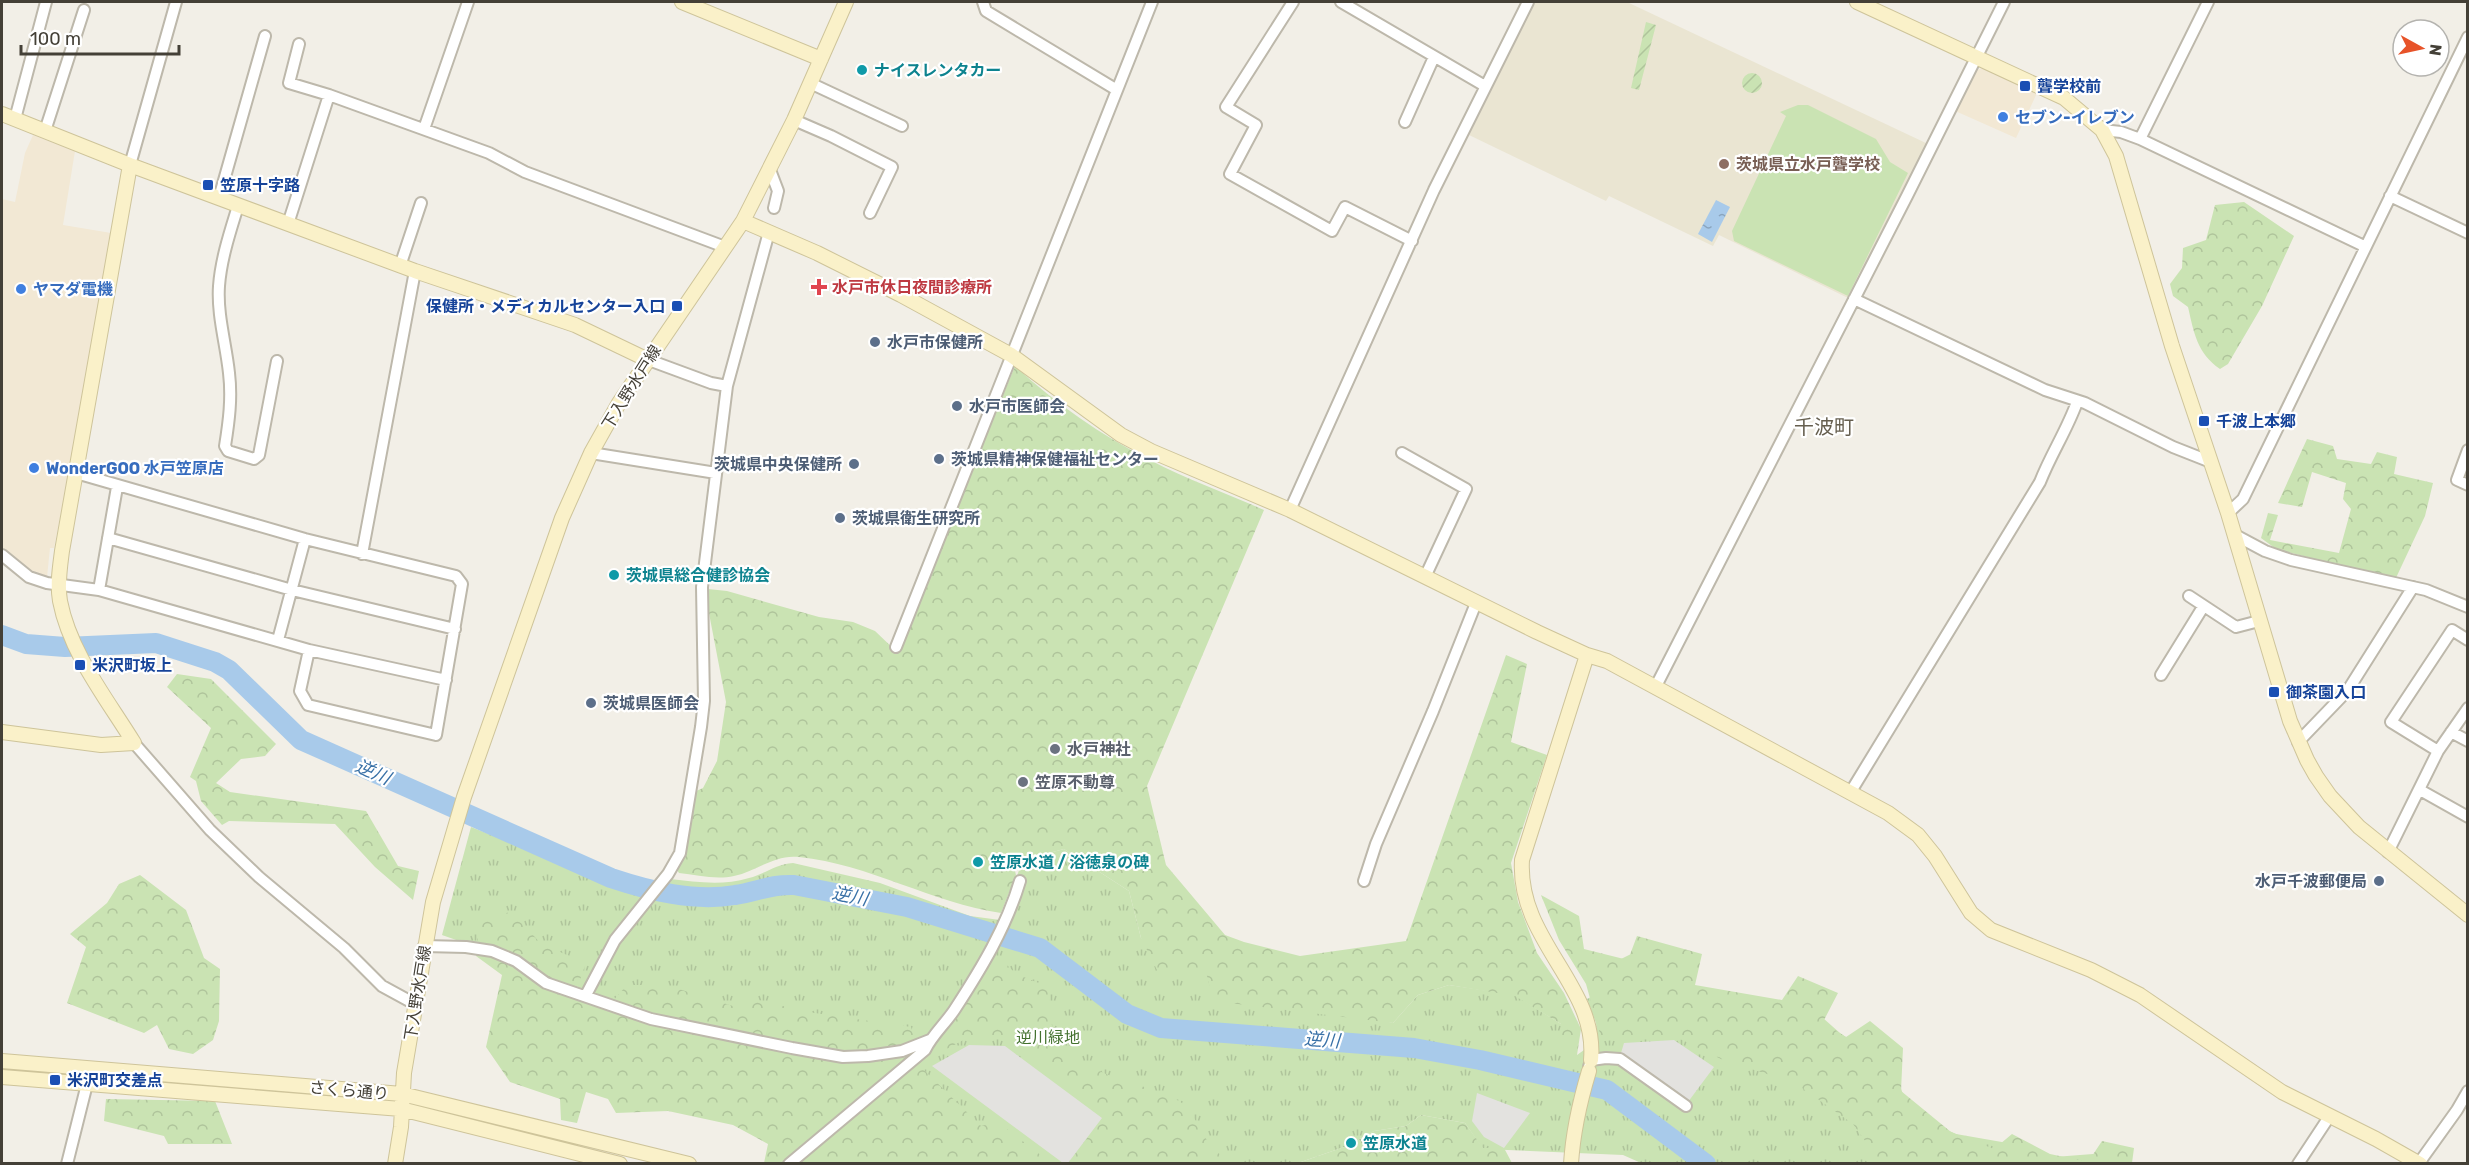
<svg xmlns="http://www.w3.org/2000/svg" width="2469" height="1165" font-family="Rubik,'Noto Sans JP',sans-serif">
<style>
.commercial{fill:#f2e8d4}
.education{fill:#eae5d2}
.grass{fill:url(#grass-tufts)}
.forest{fill:url(#forest-crowns)}
.garden{fill:url(#garden-furrows)}
.pitch{fill:#cae3b3}
.parking{fill:#e3e2df}
.water{fill:url(#water-ripples)}
.lines{fill:none;stroke-linecap:round;stroke-linejoin:round}
.river{stroke:#a8caea;stroke-width:20}
.street-casing{stroke:#bdb8ab;stroke-width:14}
.secondary-casing{stroke:#cec49a;stroke-width:16}
.street{stroke:#fff;stroke-width:10}
.secondary{stroke:#faf1c9;stroke-width:14}
.culture-dot{fill:#0f9aa8;stroke:#fff;stroke-width:2}
.transit-dot{fill:#1a4fb4;stroke:#fff;stroke-width:2}
.shop-dot{fill:#3f7fe0;stroke:#fff;stroke-width:2}
.education-dot{fill:#8d6e63;stroke:#fff;stroke-width:2}
.health-dot{fill:#e0444e;stroke:#fff;stroke-width:2}
.service-dot{fill:#5c6f8a;stroke:#fff;stroke-width:2}
.worship-dot{fill:#6b7280;stroke:#fff;stroke-width:2}
.labels{text-anchor:middle;stroke-width:4.5;stroke-linejoin:round;paint-order:stroke}
.culture-label{font-size:16px;font-weight:bold;fill:#0d838f;stroke:#fff;text-anchor:start}
.transit-label{font-size:16px;font-weight:bold;fill:#164399;stroke:#fff;text-anchor:start}
.shop-label{font-size:16px;font-weight:bold;fill:#366cbe;stroke:#fff;text-anchor:start}
.education-label{font-size:16px;font-weight:bold;fill:#785e54;stroke:#fff;text-anchor:start}
.health-label{font-size:16px;font-weight:bold;fill:#be3a42;stroke:#fff;text-anchor:start}
.service-label{font-size:16px;font-weight:bold;fill:#4e5e75;stroke:#fff;text-anchor:start}
.street-label{font-size:16px;fill:#444037;stroke:#fff}
.worship-label{font-size:16px;font-weight:bold;fill:#5b616d;stroke:#fff;text-anchor:start}
.park-label{font-size:16px;fill:#43712f;stroke:#fff}
.water-label{font-size:18px;font-style:italic;fill:#3971a7;stroke:#fff}
.quarter-label{font-size:20px;fill:#665f4f;stroke:#fff}
</style>
<defs>
<pattern id="grass-tufts" width="24" height="20" patternUnits="userSpaceOnUse" patternTransform="scale(1.5)"><rect width="24" height="20" fill="#cae3b3"/><path d="M3 7l-1-3M5 7V3M7 7l1-3M15 17l-1-3M17 17v-4M19 17l1-3" fill="none" stroke="#afc49b"/></pattern>
<pattern id="forest-crowns" width="20" height="18" patternUnits="userSpaceOnUse" patternTransform="scale(1.5)"><rect width="20" height="18" fill="#cae3b3"/><path d="M2 6a3 3 0 1 1 6 0M12 15a3 3 0 1 1 6 0" fill="none" stroke="#afc49b"/></pattern>
<pattern id="garden-furrows" width="10" height="10" patternUnits="userSpaceOnUse" patternTransform="scale(1.5)"><rect width="10" height="10" fill="#cae3b3"/><path d="M-1 1l2-2M0 10L10 0M9 11l2-2" fill="none" stroke="#afc49b"/></pattern>
<pattern id="water-ripples" width="26" height="14" patternUnits="userSpaceOnUse" patternTransform="scale(1.5)"><rect width="26" height="14" fill="#a8caea"/><path d="M2 4q2-2 4 0t4 0M15 11q2-2 4 0t4 0" fill="none" stroke="#8aa5be"/></pattern>
</defs>
<rect width="100%" height="100%" fill="#f2efe7"/>
<path class="commercial" d="M1983 68 2037 93 2016 138 1953 110 1973 71Z
M33 135 75 151 63 225 111 233 78 427 54 548H50L47 577 33 572 2 549V199L15 202 25 153Z"/>
<path class="education" d="M1532 2H1627L1928 144 1850 299 1719 235 1713 246 1609 196 1606 201 1469 135Z"/>
<path class="grass" d="M471 827 655 899 671 880 670 879C697 882 722 886 749 878 765 874 776 864 793 863L880 883 970 916 1000 920 1023 860 1064 849 1129 891 1141 938 1207 976 1393 1023 1418 995 1449 985 1515 995 1561 1024 1577 1055 1591 1045 1598 1044 1596 1023 1587 999 1610 987 1605 967 1639 950 1707 994 1823 1018 1841 1034 1894 1066 1905 1101 1932 1123 1956 1134 2019 1145 2054 1157 2093 1154 2111 1163H1641L1623 1155 1483 1149 1465 1123 1421 1115 1406 1126 1374 1131 1347 1146 1298 1163H848L577 988 578 983 442 935Z"/>
<path class="forest" d="M2244 202 2294 236 2262 306 2228 364 2220 369C2197 353 2194 333 2188 307L2173 296 2170 284 2182 268 2183 248 2206 240 2215 205Z
M1015 366C1055 403 1101 435 1150 460 1186 479 1226 493 1264 510L1147 786 1166 865 1225 935 1244 942 1300 956 1406 941 1506 655 1527 664 1511 742 1547 755 1511 863 1518 902 1537 953 1564 993 1581 1029 1577 1055 1560 1054 1561 1024 1515 996 1449 985 1418 995 1393 1023 1213 1001 1207 976 1158 972 1141 938 1129 891 1064 849 1023 860 1014 867 1016 875 1001 913C932 903 869 864 799 857 775 854 757 871 734 876 716 880 697 875 679 873L677 870 684 854 694 792 703 788 717 761 726 702 708 608V589L727 591 819 617 853 622 875 631 897 652Z
M2307 439 2333 446 2337 459 2371 464 2377 452 2397 457 2394 474 2433 483 2425 516 2395 580 2276 549 2261 538 2268 513 2278 515 2270 540 2339 553 2351 509 2343 499 2346 483 2312 472 2302 507 2278 503Z
M177 674 211 679 276 744 265 756 241 759 216 783 230 792 366 811 398 866 419 871 413 900 375 867 335 824 229 821 222 825 201 801 196 781 190 777 211 728 167 687Z
M140 875 186 910 204 958 220 969 219 1021 213 1040 193 1054 169 1049 157 1025 144 1033 67 1003 86 947 70 934 107 903 119 884Z
M1541 895 1579 916 1584 949 1628 960 1637 936 1702 954 1695 985 1782 1000 1798 976 1838 993 1823 1022 1846 1037 1870 1021 1903 1048 1901 1091 1951 1132 1994 1149 2012 1134 2050 1154 2088 1162 2102 1141 2134 1148 2132 1163H1881L1853 1124 1795 1083 1721 1059 1676 1037 1602 1041 1586 984 1559 940Z
M509 912 526 927 541 944 586 963 577 988 611 1003 627 985H666L736 1007 750 998 808 1012 911 1027 925 1071 981 1126 998 1122 1051 1163H764L768 1144 733 1125 668 1111 616 1113 608 1099 586 1092 577 1123 561 1120 560 1099 510 1082 486 1047 502 975 476 956 478 924Z
M993 962 1005 963 1016 974 1049 987C1050 999 1048 1017 1053 1028 1075 1078 1135 1078 1177 1100 1193 1108 1197 1127 1207 1140 1213 1149 1222 1156 1229 1163H1068L1103 1117 1050 1074 1016 1041 978 1032 945 1050 934 1041 955 1021Z
M106 1099 215 1101 232 1144H168L164 1136 104 1121Z
M1421 1115 1465 1123 1483 1148H1504L1512 1163H1298L1347 1146 1374 1131 1406 1126Z"/>
<path class="garden" d="M1646 22 1656 25 1639 90 1631 88Z
M1742 83a10 10 0 1 1 20 0a10 10 0 1 1-20 0Z"/>
<path class="pitch" d="M1798 105H1808L1876 139 1890 162 1908 173 1848 296 1734 241 1732 231 1786 116 1780 112Z"/>
<path class="parking" d="M1674 1040 1714 1067 1688 1102 1621 1053 1624 1043Z
M969 1045 1005 1046 1102 1118 1068 1163H1063L932 1066Z
M1477 1093 1530 1113 1504 1148 1484 1137 1472 1121Z"/>
<path class="water" d="M1716 200 1730 207 1712 242 1698 234Z"/>
<g class="lines">
<path class="river" d="M2 635 26 644 65 647 156 643 215 662 229 670 301 740 611 878C650 891 694 902 735 895 757 892 770 884 794 885L907 907 1040 948 1127 1014 1161 1028 1414 1048 1480 1060 1607 1090 1706 1164"/>
<defs>
<path id="street" d="M983 2 986 11 1117 90
M1293 2 1226 107 1256 125 1230 174 1332 231 1345 207 1412 241
M1341 2 1485 86
M299 44 289 83 329 95 489 153 525 172 725 247
M810 83 902 126
M15 119 46 2
M794 120 831 136 892 167 870 213
M1405 122 1434 57
M424 129 468 2
M2102 130 2121 132 2140 139 2364 246
M45 131 84 10
M2140 139 2208 2
M130 165 176 2
M770 170 778 191 774 208
M2390 196 2468 233
M219 198 265 36
M238 206C230 232 221 259 219 286 217 315 226 344 229 373 232 398 229 421 225 446L228 451 254 459 259 455 277 361
M288 224 329 95
M400 266 421 203
M1854 299 2045 390 2085 403 2173 447 2211 462
M646 359 711 383 727 386
M2468 450 2457 480 2468 485
M591 453 716 473
M1402 453 1466 489 1425 577
M76 473 305 539 456 576 462 584 436 735 308 705 300 691 309 650
M1290 510 1434 190 1528 2
M2228 513 2243 499 2468 37
M2235 535 2265 551 2291 560 2426 590 2468 607
M108 538 292 590 455 629
M362 554 415 271
M2 555 29 577 47 583 99 590 309 650 446 680
M99 590 117 487
M2189 596 2236 627 2259 621
M278 640 305 539
M896 647 1152 2
M2161 675 2203 607
M1656 686 1907 196 2004 2
M2451 732 2468 741
M2298 742 2348 690 2413 587
M134 743 210 830 259 877 344 948 382 986 415 1004
M2438 751 2391 722 2452 630 2468 640
M2420 790 2468 817
M1850 793 2040 482C2051 454 2067 430 2077 402
M2388 852 2438 751 2468 708
M1364 881 1376 844 1433 711 1476 603
M424 946 466 947 492 951 516 961 546 983 651 1019 792 1048 843 1057 868 1056 902 1051 930 1040
M586 995 615 940 668 874 680 853 701 727 704 701 702 587 727 386 769 232
M1589 1067 1591 1060 1606 1058 1620 1059 1686 1106
M2419 1163 2457 1110 2468 1091
M67 1164 87 1084
M789 1164 925 1050C932 1035 946 1023 955 1009 981 969 1006 928 1020 881
M2298 1164 2329 1117"/>
<path id="secondary" d="M682 2 821 59
M1857 2 2064 98 2102 130 2116 156 2172 346 2228 513 2290 721 2307 760 2316 776 2330 796 2359 827 2468 915
M2 114 130 165 415 271 575 325 646 359
M743 221 817 253 901 295 1011 355 1121 435 1151 451 1290 510 1537 632 1587 655 1607 661 1888 813 1918 835 1935 856 1971 913 1991 930 2091 970 2140 995 2282 1092 2376 1139 2420 1164
M1587 655 1522 860C1517 941 1598 985 1591 1060
M2 732 101 745 134 743C107 699 70 653 60 601 57 584 60 567 62 551L130 165
M2 1061 402 1094 689 1164
M2 1077 401 1109 620 1164
M395 1164 401 1127 404 1073 433 902 464 797 562 518 591 453 619 403 743 221 794 120 846 2
M1571 1164C1573 1131 1580 1101 1589 1071"/>
</defs>
<use href="#street" class="street-casing"/>
<use href="#secondary" class="secondary-casing"/>
<use href="#street" class="street"/>
<use href="#secondary" class="secondary"/>
</g>
<g class="culture-dot">
<circle cx="862" cy="70" r="6"/>
<circle cx="614" cy="575" r="6"/>
<circle cx="978" cy="862" r="6"/>
<circle cx="1351" cy="1143" r="6"/>
</g>
<g class="transit-dot">
<rect x="2019" y="80" width="12" height="12" rx="3"/>
<rect x="202" y="179" width="12" height="12" rx="3"/>
<rect x="671" y="300" width="12" height="12" rx="3"/>
<rect x="2198" y="415" width="12" height="12" rx="3"/>
<rect x="74" y="659" width="12" height="12" rx="3"/>
<rect x="2268" y="686" width="12" height="12" rx="3"/>
<rect x="49" y="1074" width="12" height="12" rx="3"/>
</g>
<g class="shop-dot">
<circle cx="2003" cy="117" r="6"/>
<circle cx="21" cy="289" r="6"/>
<circle cx="34" cy="468" r="6"/>
</g>
<circle class="education-dot" cx="1724" cy="164" r="6"/>
<path class="health-dot" d="M816 278h6v6h6v6h-6v6h-6v-6h-6v-6h6z"/>
<g class="service-dot">
<circle cx="875" cy="342" r="6"/>
<circle cx="957" cy="406" r="6"/>
<circle cx="939" cy="459" r="6"/>
<circle cx="854" cy="464" r="6"/>
<circle cx="840" cy="518" r="6"/>
<circle cx="591" cy="703" r="6"/>
<circle cx="2379" cy="881" r="6"/>
</g>
<g class="worship-dot">
<circle cx="1055" cy="749" r="6"/>
<circle cx="1023" cy="782" r="6"/>
</g>
<g class="labels">
<g class="culture-label">
<text x="874" y="76">ナイスレンタカー</text>
<text x="626" y="581">茨城県総合健診協会</text>
<text x="990" y="868">笠原水道 / 浴徳泉の碑</text>
<text x="1363" y="1149">笠原水道</text>
</g>
<g class="transit-label">
<text x="2037" y="92">聾学校前</text>
<text x="220" y="191">笠原十字路</text>
<text x="665" y="312" text-anchor="end">保健所・メディカルセンター入口</text>
<text x="2216" y="427">千波上本郷</text>
<text x="92" y="671">米沢町坂上</text>
<text x="2286" y="698">御茶園入口</text>
<text x="67" y="1086">米沢町交差点</text>
</g>
<g class="shop-label">
<text x="2015" y="123">セブン-イレブン</text>
<text x="33" y="295">ヤマダ電機</text>
<text x="46" y="474">WonderGOO 水戸笠原店</text>
</g>
<g class="education-label">
<text x="1736" y="170">茨城県立水戸聾学校</text>
</g>
<g class="health-label">
<text x="832" y="293">水戸市休日夜間診療所</text>
</g>
<g class="service-label">
<text x="887" y="348">水戸市保健所</text>
<text x="969" y="412">水戸市医師会</text>
<text x="951" y="465">茨城県精神保健福祉センター</text>
<text x="842" y="470" text-anchor="end">茨城県中央保健所</text>
<text x="852" y="524">茨城県衛生研究所</text>
<text x="603" y="709">茨城県医師会</text>
<text x="2367" y="887" text-anchor="end">水戸千波郵便局</text>
</g>
<g class="street-label">
<text transform="translate(631 387) rotate(-58)" y="6">下入野水戸線</text>
<text transform="translate(417 993) rotate(-81)" y="6">下入野水戸線</text>
<text transform="translate(349 1090) rotate(5)" y="6">さくら通り</text>
</g>
<g class="worship-label">
<text x="1067" y="755">水戸神社</text>
<text x="1035" y="788">笠原不動尊</text>
</g>
<g class="park-label">
<text x="1048" y="1043">逆川緑地</text>
</g>
<g class="water-label">
<text transform="translate(373 772) rotate(24)" y="6">逆川</text>
<text transform="translate(850 896) rotate(11)" y="6">逆川</text>
<text transform="translate(1322 1040) rotate(4)" y="6">逆川</text>
</g>
<g class="quarter-label">
<text x="1824" y="434">千波町</text>
</g>
</g>
<rect width="2469" height="1165" fill="none" stroke="#444037" stroke-width="6"/>
<g transform="translate(2421 48) rotate(98)"><circle r="28" fill="#ffffff" stroke="#b4b3af" stroke-width="1.5"/>
<path d="M0-4.5L10 22L0 15L-10 22Z" fill="#e75329"/>
<text y="-9" font-size="16" font-weight="bold" text-anchor="middle" fill="#444037">N</text>
</g>
<path d="M21 45v9h158v-9" fill="none" stroke="#444037" stroke-width="3"/>
<text x="30" y="45" font-size="18" fill="#444037" stroke="#ffffff" stroke-width="4.5" paint-order="stroke">100 m</text>
</svg>
